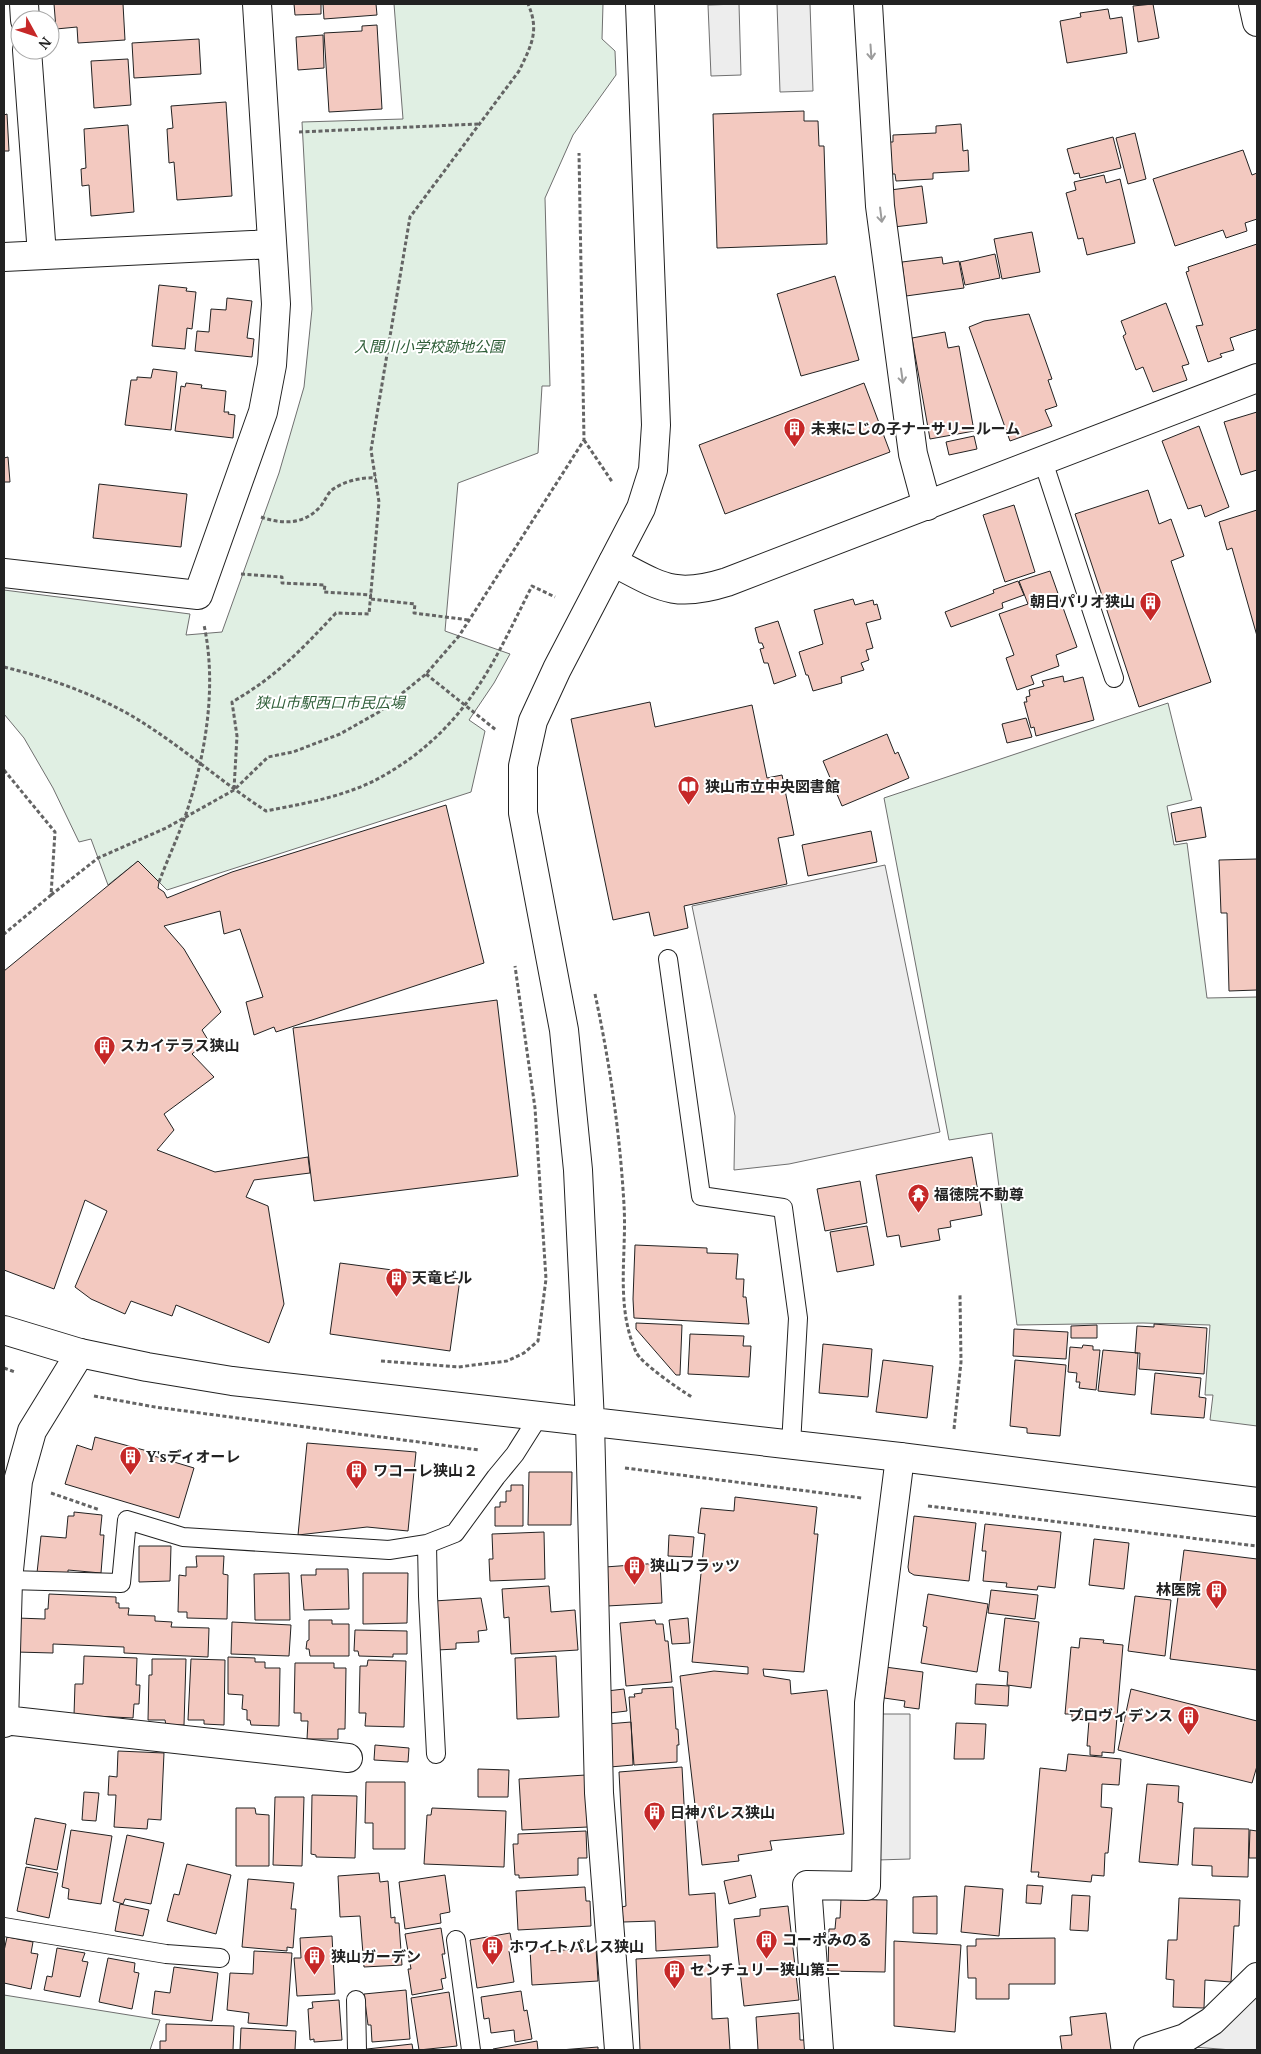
<svg xmlns="http://www.w3.org/2000/svg" width="1261" height="2054" font-family="'PT Serif','Noto Sans JP',serif">
<style>
.green{fill:#e0efe3;stroke:#6f6f6f}
.parking{fill:#ededed;stroke:#6f6f6f}
.building{fill:#f3c9c0;stroke:#222}
.lines{fill:none;stroke-linecap:round;stroke-linejoin:round}
.service-casing{stroke:#222;stroke-width:20}
.minor-casing{stroke:#222;stroke-width:30}
.tertiary-casing{stroke:#222;stroke-width:30}
.path{stroke:#646464;stroke-width:3;stroke-dasharray:4 2.5;stroke-linecap:butt}
.service{stroke:#fff;stroke-width:18}
.minor{stroke:#fff;stroke-width:28}
.tertiary{stroke:#fff;stroke-width:28}
.path-bridge{stroke:#646464;stroke-width:3;stroke-dasharray:4 2.5;stroke-linecap:butt}
.oneway{stroke:#9c9c9c}
.labels{text-anchor:middle;stroke-width:4;stroke-linejoin:round;paint-order:stroke}
.park-label{font-size:15px;font-style:italic;fill:#2f5e38;stroke:#fff}
.poi-label{font-size:15px;font-weight:bold;fill:#222;stroke:#fff;text-anchor:start}
</style>
<rect width="100%" height="100%" fill="#fff"/>
<path class="green" d="M394 4H603L602 39 615 51 616 75 573 135 545 198 550 386H542L538 453 458 483 445 631 510 654 494 683 469 720 485 731 471 792 167 890 138 861 108 885 91 839 79 842 53 788 24 738 4 714V590L190 614 186 635 222 632 279 473 304 387 312 309 302 122 403 119Z
M1168 703 1192 800 1167 806 1174 845 1187 843 1207 998 1257 997V1426L1210 1420 1213 1395H1205L1210 1325 1143 1323 1017 1325 992 1133 949 1140 884 798Z
M4 1995 160 2020 150 2050H4Z"/>
<path class="parking" d="M739 4 741 75 711 76 708 5Z
M777 4H810L813 91 780 92Z
M885 865 940 1132 789 1164 734 1170 735 1116 692 906Z
M879 1714H910V1859L877 1860Z
M1257 1989V2050H1232L1194 2047Z"/>
<path class="building" d="M54 4H123L125 40 78 43 77 27 56 29Z
M294 4H321V14L295 15Z
M323 4H376L377 15 324 19Z
M1153 4 1159 38 1138 42 1133 6Z
M1108 9 1110 19 1122 17 1127 53 1067 63 1060 21 1081 17 1080 13Z
M377 25 382 109 329 112 324 33 362 31V26Z
M323 35 324 68 298 70 296 37Z
M199 39 201 74 134 78 132 43Z
M128 59 131 105 94 108 91 61Z
M226 102 232 196 177 200 174 162 169 163 167 129 173 128 171 106Z
M804 111V121H818L819 146H824L827 244 717 248 713 114Z
M7 114 9 151H4V115Z
M961 124 963 151 968 150 969 171 933 173V179L896 181 895 174H892L890 142H893V135L936 133V126Z
M128 125 134 212 91 216 89 185 82 186 81 169 86 168 84 129Z
M1135 133 1146 179 1128 184 1116 138Z
M1113 137 1121 168 1080 178 1079 173 1074 174 1067 149Z
M1243 150 1252 175 1257 173V219L1245 223 1247 231 1226 238 1223 230 1175 246 1153 179Z
M1104 175 1106 183 1120 179 1135 243 1087 255 1083 238 1078 239 1066 193 1076 190 1074 182Z
M922 186 927 223 894 227 890 190Z
M1032 232 1040 272 1002 279 994 239Z
M1257 244V329L1230 338 1234 350 1220 354 1222 357 1208 362 1196 326 1203 325 1186 272 1189 271 1188 267Z
M995 254 1000 278 965 285 960 262Z
M942 257 943 264 959 261 964 288 906 296 902 262Z
M835 276 859 360 801 376 777 294Z
M159 285 187 288 186 291 196 292 192 329 187 328 185 349 152 346Z
M227 298 252 301 247 338 254 339 252 357 195 351 197 331 209 332 211 309 226 310Z
M1166 303 1189 364 1182 366 1187 380 1153 392 1143 367 1136 370 1123 336 1126 334 1121 321Z
M1029 314 1052 379 1048 380 1057 406 1045 410 1052 426 1010 441 969 327 984 321Z
M945 332 948 348 959 346 974 431 930 439 912 338Z
M153 369 177 372 171 430 125 425 131 380H137V377L151 378Z
M186 383 202 385 201 388 226 391 224 412H229L228 414 235 415 233 438 175 431 181 386 185 387Z
M864 383 890 452 725 514 699 445Z
M1257 412V470L1241 475 1224 422Z
M1199 426 1229 507 1205 517 1201 505 1188 509 1162 441Z
M974 436 977 449 949 455 946 442Z
M8 457 10 482H4V458Z
M99 484 187 494 181 547 93 538Z
M1148 490 1159 524 1171 519 1184 556 1171 561 1211 682 1139 707 1075 514Z
M1014 505 1035 572 1005 582 983 515Z
M1257 510V636L1232 548 1227 550 1219 522Z
M1050 571 1077 647 1056 655 1059 666 1031 676 1034 684 1017 690 1006 658 1014 655 999 614 1028 604 1019 581Z
M1018 581 1024 595 1002 603 1003 608 951 627 945 612 994 593 993 590Z
M853 599 855 605 873 600 874 605 877 604 881 619 866 623 873 648 866 650 869 660 861 663 864 670 841 677 842 683 813 691 808 675H806L799 652 823 644 814 610Z
M778 621 796 676 774 684 768 663H764L760 649 764 648 762 643H759L755 628Z
M1063 676 1064 682 1083 677 1094 720 1036 736 1034 727 1031 728 1024 702H1027L1026 697 1030 696 1029 690 1044 686 1042 681Z
M650 702 655 727 752 705 767 778 782 775 794 835 778 838 787 884 684 906 688 928 654 936 649 912 613 920 571 719Z
M1026 718 1032 737 1007 743 1002 724Z
M887 734 895 754 898 752 909 778 842 806 823 761Z
M446 805 484 963 276 1032 274 1027 254 1035 246 1002 263 997 240 929 224 934 220 911 164 926 184 949 221 1012 202 1030 208 1040 192 1054 214 1077 164 1114 174 1130 157 1150 215 1172 308 1157 310 1173 254 1180 246 1197 268 1206 284 1304 269 1343 176 1305 172 1316 131 1301 125 1314 91 1299 75 1287 107 1211 85 1200 54 1289 4 1270V971L138 861 159 882 158 888 164 892 167 898 232 872Z
M1201 807 1206 837 1176 842 1171 813Z
M871 831 877 862 808 876 802 845Z
M1257 859V990L1229 991 1227 913H1221L1219 860Z
M497 1000 518 1176 314 1201 293 1028Z
M972 1157 982 1215 950 1221 951 1227 938 1229 940 1240 901 1247 899 1235 887 1237 876 1175Z
M860 1181 867 1223 825 1231 817 1189Z
M867 1226 874 1265 837 1272 830 1232Z
M635 1245 707 1248V1253L738 1254 736 1279H744L743 1297H746L749 1324 634 1318 633 1299Z
M340 1263 460 1279 450 1351 330 1334Z
M636 1323 682 1325 680 1375H676L636 1329Z
M1154 1324 1207 1328 1204 1374 1139 1369 1140 1353H1135L1137 1326 1154 1327Z
M1097 1325V1338H1071V1326Z
M1014 1329 1068 1332 1066 1359 1013 1356Z
M690 1334 744 1336 743 1346H751L749 1377 688 1374Z
M823 1344 872 1349 868 1397 819 1393Z
M1083 1345 1093 1346V1350H1100L1096 1390 1079 1388 1080 1382H1076L1077 1373 1068 1372 1070 1347 1082 1348Z
M1103 1350 1138 1353 1135 1395 1098 1391Z
M883 1360 933 1366 927 1418 876 1412Z
M1015 1360 1066 1365 1060 1436 1027 1433V1428L1010 1426Z
M1155 1373 1201 1378 1199 1397 1206 1398 1204 1418 1151 1414Z
M95 1437 155 1453 154 1456 194 1468 179 1518 65 1484 77 1445 92 1450Z
M307 1443 416 1452 408 1531 367 1527 298 1535Z
M529 1472H572L571 1525H528Z
M511 1485H523V1526H495V1507H500V1502H506V1491H511Z
M735 1497 817 1507 814 1534H818L804 1672 763 1669 764 1676 790 1680 791 1694 827 1690 844 1834 770 1841 772 1850 738 1855 739 1861 702 1865 680 1676 714 1671 748 1674V1667L692 1662 705 1534 698 1533 701 1508 734 1511Z
M74 1512 102 1515 100 1535H104L101 1573 68 1570V1575L37 1573 41 1536 66 1538 68 1516H74Z
M914 1516 976 1523 969 1581 914 1575 909 1572 908 1567Z
M985 1524 1061 1532 1055 1588 1038 1586 1037 1590 1006 1587 1007 1583 983 1581 986 1551H982Z
M544 1532 545 1579 490 1581 489 1559H493L492 1534Z
M669 1535 694 1537 692 1557 668 1556Z
M1094 1539 1129 1543 1124 1589 1089 1585Z
M139 1546H171L170 1581 139 1582Z
M1184 1550 1257 1559V1670L1170 1659Z
M196 1556H224L223 1574 228 1575 227 1619 187 1618V1612H178L179 1575 186 1576V1567H197Z
M660 1563 662 1603 607 1606 605 1567Z
M316 1569H348L349 1609 304 1610 301 1575H316Z
M289 1573 290 1620H255L254 1574Z
M363 1573H408L407 1623 363 1624Z
M549 1586 551 1612 575 1610 578 1650 511 1654 509 1617 504 1618 502 1589Z
M991 1590 1038 1595 1035 1619 988 1613Z
M49 1594 116 1597V1603H119V1608H129L128 1615 155 1616V1621L172 1622 171 1627 209 1628 208 1657 124 1653V1647L53 1644V1653L16 1652 17 1618 45 1619V1609H48Z
M928 1594 988 1604 977 1672 921 1663 927 1627 923 1626Z
M1135 1596 1171 1600 1165 1656 1128 1651Z
M481 1598 487 1630 478 1631 479 1642 456 1643V1649L437 1650 434 1601Z
M688 1618 690 1643 672 1644 669 1620Z
M1005 1618 1039 1622 1031 1688 1007 1685 1008 1672 999 1671Z
M309 1620H332V1624H349V1656H310L309 1649H306L307 1641 309 1640Z
M655 1620 656 1624H663L665 1641H668L672 1682 626 1686 620 1623Z
M232 1622 291 1625 289 1656 231 1654Z
M355 1630 407 1631V1654H393V1657L359 1656 358 1651H354Z
M1080 1638 1104 1640 1103 1643 1123 1645 1114 1753 1102 1752V1756L1090 1755V1746H1087L1089 1720 1072 1719V1714H1065L1071 1647 1079 1648Z
M84 1656 137 1658 136 1685H140L139 1704H134L133 1718 74 1715 75 1684H83Z
M556 1656 559 1717 517 1719 515 1658Z
M228 1657 255 1658V1662H265V1668H280L279 1726 251 1725 250 1720H247V1710L242 1709 243 1695 228 1694Z
M152 1659H186L184 1725H166L165 1720H148L149 1675H152Z
M191 1659 225 1660 224 1725 204 1724V1720H188Z
M368 1660 406 1661 404 1727 365 1726 366 1713H359L360 1666H367Z
M295 1663H334V1668H346L345 1729H338V1739H307L308 1721H301V1713H294Z
M885 1667 923 1672 919 1709 904 1707 905 1701 884 1698 886 1682H883Z
M976 1684 1009 1686 1008 1706 975 1704Z
M673 1687 676 1729H678L679 1745H677V1762L634 1765 629 1697H635L634 1694 642 1693V1689Z
M624 1689 627 1711 610 1713 607 1691Z
M1131 1689 1257 1721V1766L1252 1783 1118 1750Z
M631 1722 633 1765 610 1767 607 1724Z
M956 1723 986 1724 984 1759H954Z
M375 1745 409 1748 408 1762 374 1760Z
M118 1751 164 1753 161 1820 148 1819 147 1829 114 1827 116 1795H108L109 1776 117 1777Z
M1068 1754 1121 1759 1119 1785 1102 1784 1101 1807 1112 1808 1108 1853H1105L1104 1876 1092 1875 1091 1882 1038 1877 1039 1872H1031L1040 1768 1066 1771Z
M682 1767 689 1895 715 1893 718 1947 656 1951 655 1921 623 1922 622 1907 626 1906 619 1772Z
M478 1769 509 1770 508 1797H478Z
M586 1775 588 1827 522 1830 519 1779Z
M366 1782H405V1849H373V1823H365Z
M1147 1784 1179 1786 1178 1802 1183 1803 1178 1865 1139 1862Z
M84 1792 99 1793 96 1821 82 1820Z
M312 1795 357 1796 355 1858 316 1857V1855L311 1854Z
M275 1797H304L302 1866 273 1865Z
M236 1808H255L256 1814 269 1815V1866H236Z
M432 1808 506 1811 504 1867 424 1864 427 1815H431Z
M35 1818 66 1824 57 1870 26 1864Z
M1194 1828 1249 1829 1248 1877 1212 1876V1866L1192 1865Z
M71 1830 112 1836 101 1904 68 1899 69 1889 62 1887Z
M1250 1830 1257 1831V1858H1249Z
M586 1831 587 1858H578V1875L519 1878V1875H515L513 1844H518V1834Z
M127 1835 164 1843 151 1904 125 1899 123 1904 113 1901Z
M187 1864 231 1875 216 1934 167 1921 174 1894 179 1895Z
M26 1867 58 1873 49 1918 17 1911Z
M379 1873 380 1882 388 1881 391 1918 395 1917V1923H399L402 1965 364 1967 360 1916 340 1917 338 1876Z
M445 1875 450 1912 440 1914 441 1923 405 1929 399 1882Z
M751 1875 756 1897 729 1904 724 1881Z
M248 1879 294 1883 291 1909H296L293 1948 287 1947V1951L242 1947Z
M1027 1885 1043 1886 1041 1904 1026 1903Z
M965 1886 1003 1889 999 1936 961 1932Z
M585 1887 586 1901H590L591 1926 518 1930 516 1891Z
M1072 1895 1090 1896 1088 1931 1070 1930Z
M937 1896V1934L913 1933V1897Z
M1179 1898 1240 1900 1239 1926H1234L1231 1982 1205 1980 1204 2008 1173 2007 1174 1980 1166 1979 1168 1940H1177Z
M841 1899 887 1900 885 1972 828 1971 829 1929H835L836 1918H840Z
M120 1904 149 1910 143 1936 115 1931Z
M788 1906 799 2000 744 2006 734 1919 760 1916V1909Z
M441 1928 445 1954H442L446 1978 441 1979 443 1989 412 1995 408 1969H411L405 1934Z
M510 1933 513 1950 509 1951 514 1982 477 1988 470 1940Z
M332 1936 335 1994 297 1996 294 1958H301L300 1938Z
M7 1937 33 1942 31 1953 38 1954 31 1989 4 1983V1951Z
M1055 1938V1984H1009V1999H976V1978H968L967 1946H976V1939Z
M894 1941 961 1945 955 2032 894 2026Z
M544 1947 545 1951 596 1948 598 1981 532 1985 530 1949Z
M57 1948 85 1953 82 1961 88 1962 80 1997 44 1990 47 1976 52 1977Z
M254 1951 292 1953 287 2026 248 2023 249 2013 227 2010 230 1973 253 1974Z
M710 1955 712 2019 728 2018 730 2050H640L636 1959Z
M108 1958 135 1963 134 1972 139 1973 132 2009 99 2002Z
M174 1967 218 1973 212 2021 152 2014 155 1991 170 1993Z
M406 1990 410 2039 372 2042 371 2025H368L364 1994Z
M521 1991 524 2011 527 2010 532 2039 515 2042 514 2030 491 2033 489 2018 484 2019 481 1997Z
M449 1992 457 2046 419 2050 411 1998Z
M339 2000 342 2040 314 2042V2039L310 2040 308 2009 313 2008 312 2002Z
M799 2013 800 2040H807L808 2050H758L756 2017Z
M1106 2013 1111 2050H1062L1060 2036 1072 2035 1070 2017Z
M166 2024 234 2026 233 2050H160V2041H166Z
M241 2028 296 2031 295 2050H240Z
M537 2041 538 2050H494L493 2049Z
M412 2044 413 2050H367V2049Z
M598 2047V2050H560Z"/>
<g class="lines">
<defs>
<path id="service" d="M1043 461 1114 678
M668 959 701 1196 783 1208 798 1318 791 1445
M427 1544 428 1596 436 1754
M8 1580 121 1583 127 1520 183 1537 389 1550 427 1544 455 1533 496 1477 515 1454 539 1416
M4 1927 166 1954 220 1958
M456 1940 471 2050
M356 2000 357 2050"/>
<path id="minor" d="M24 4 25 20
M868 4 880 206 913 454 927 506
M1253 4 1257 22
M27 50 42 255
M4 257 272 244
M613 562C660 586 673 599 727 582L1257 378
M4 573 198 595 263 412 272 365 276 304 257 4
M590 1422 599 1793 619 2050
M4 1720 348 1758
M4 1723 8 1580 18 1481 32 1431 80 1353
M819 2050 807 1885 866 1886 869 1703 900 1457
M1148 2050 1185 2038 1212 2021 1257 1977"/>
<path id="tertiary" d="M4 1330 80 1353 147 1367 232 1381 900 1457 1257 1502
M590 1422 578 1170 564 1030 523 813V766L533 721 557 669 641 508 653 470 656 425 640 4"/>
</defs>
<use href="#service" class="service-casing"/>
<use href="#minor" class="minor-casing"/>
<use href="#tertiary" class="tertiary-casing"/>
<path class="path" d="M299 132 478 124
M584 440 613 483
M261 517C281 524 302 525 318 509 324 504 326 495 332 490 344 481 362 477 376 478
M241 574 282 577V583L325 585 324 592 372 595
M371 599 415 604 414 613 469 620
M4 667C49 678 92 693 132 716 179 744 220 781 266 811 296 805 326 800 355 789 375 782 394 770 411 758 475 710 497 655 532 586L555 597
M426 674 496 730
M4 770 55 832 51 895 4 934
M234 789 237 736 232 702C276 677 302 649 336 613L369 614 379 502 371 450 410 217 519 71C531 46 540 31 528 4
M51 895 98 858 166 828 234 790 268 757 293 752 340 734 379 712 426 674 459 636 584 440 579 153
M595 994C610 1064 620 1134 624 1205 627 1254 615 1305 636 1352 641 1363 680 1390 692 1397
M381 1361 458 1367 507 1361 524 1353 538 1341 546 1279 535 1108 515 966
M4 1368 15 1372
M94 1396 155 1407 479 1450
M954 1429 961 1362 960 1295
M625 1468 862 1498
M51 1493 100 1510
M928 1506 1257 1546"/>
<use href="#service" class="service"/>
<use href="#minor" class="minor"/>
<use href="#tertiary" class="tertiary"/>
<path class="path-bridge" d="M159 882C168 858 179 835 187 811 206 753 217 685 204 625"/>
</g>
<defs><path id="oneway-shaft" d="M-6 0H5M1.5-3L5.5 0L1.5 3" fill="none" stroke-width="1.6" stroke-linecap="round" stroke-linejoin="round" transform="scale(1.25)"/></defs>
<g class="oneway">
<use href="#oneway-shaft" transform="translate(871 52) rotate(86)"/>
<use href="#oneway-shaft" transform="translate(881 215) rotate(83)"/>
<use href="#oneway-shaft" transform="translate(902 376) rotate(82)"/>
</g>
<defs>
<symbol id="building-pin" viewBox="-11 -11 22 30"><path d="M0 17L-7.5 6A9.5 9.5 0 1 1 7.5 6Z" fill="#c62828" stroke="#fff"/><path d="M-4-6H4V6H1V3H-1V6H-4ZM-2.5-4.3h1.7v1.8h-1.7ZM.8-4.3h1.7v1.8H.8ZM-2.5-1h1.7V.8h-1.7ZM.8-1h1.7V.8H.8Z" fill="#fff"/></symbol>
<symbol id="library-pin" viewBox="-11 -11 22 30"><path d="M0 17L-7.5 6A9.5 9.5 0 1 1 7.5 6Z" fill="#c62828" stroke="#fff"/><path d="M-6-4Q-3-5.5-.7-3.5V5Q-3 3-6 4ZM6-4Q3-5.5 .7-3.5V5Q3 3 6 4Z" fill="#fff"/></symbol>
<symbol id="temple-pin" viewBox="-11 -11 22 30"><path d="M0 17L-7.5 6A9.5 9.5 0 1 1 7.5 6Z" fill="#c62828" stroke="#fff"/><path d="M0-6L5-2H3V0L6.5 2.5H4V6H1.5V3h-3V6H-4V2.5H-6.5L-3 0V-2H-5Z" fill="#fff"/></symbol>
</defs>
<g fill-rule="evenodd">
<use href="#building-pin" x="782" y="416" width="25" height="34"/>
<use href="#building-pin" x="1138" y="590" width="25" height="34"/>
<use href="#library-pin" x="676" y="774" width="25" height="34"/>
<use href="#building-pin" x="92" y="1034" width="25" height="34"/>
<use href="#temple-pin" x="906" y="1182" width="25" height="34"/>
<use href="#building-pin" x="384" y="1266" width="25" height="34"/>
<use href="#building-pin" x="118" y="1444" width="25" height="34"/>
<use href="#building-pin" x="344" y="1458" width="25" height="34"/>
<use href="#building-pin" x="622" y="1554" width="25" height="34"/>
<use href="#building-pin" x="1204" y="1578" width="25" height="34"/>
<use href="#building-pin" x="1176" y="1704" width="25" height="34"/>
<use href="#building-pin" x="642" y="1800" width="25" height="34"/>
<use href="#building-pin" x="754" y="1928" width="25" height="34"/>
<use href="#building-pin" x="480" y="1934" width="25" height="34"/>
<use href="#building-pin" x="302" y="1944" width="25" height="34"/>
<use href="#building-pin" x="662" y="1958" width="25" height="34"/>
</g>
<g class="labels">
<g class="park-label">
<text x="429" y="352">入間川小学校跡地公園</text>
<text x="330" y="708">狭山市駅西口市民広場</text>
</g>
<g class="poi-label">
<text x="811" y="434">未来にじの子ナーサリールーム</text>
<text x="1135" y="607" text-anchor="end">朝日パリオ狭山</text>
<text x="705" y="792">狭山市立中央図書館</text>
<text x="120" y="1051">スカイテラス狭山</text>
<text x="934" y="1200">福徳院不動尊</text>
<text x="412" y="1283">天竜ビル</text>
<text x="146" y="1462">Y'sディオーレ</text>
<text x="373" y="1476">ワコーレ狭山２</text>
<text x="650" y="1571">狭山フラッツ</text>
<text x="1201" y="1595" text-anchor="end">林医院</text>
<text x="1173" y="1721" text-anchor="end">プロヴィデンス</text>
<text x="670" y="1818">日神パレス狭山</text>
<text x="782" y="1945">コーポみのる</text>
<text x="509" y="1952">ホワイトパレス狭山</text>
<text x="331" y="1962">狭山ガーデン</text>
<text x="690" y="1975">センチュリー狭山第二</text>
</g>
</g>
<rect width="1261" height="2054" fill="none" stroke="#222222" stroke-width="10"/>
<g transform="translate(35 35) rotate(130)"><circle r="24" fill="#ffffff" stroke="#a7a7a7"/>
<path d="M0-4L9 19L0 12L-9 19Z" fill="#c62828"/>
<text y="-8" font-size="14" font-weight="bold" text-anchor="middle" fill="#222222">N</text>
</g>
</svg>
